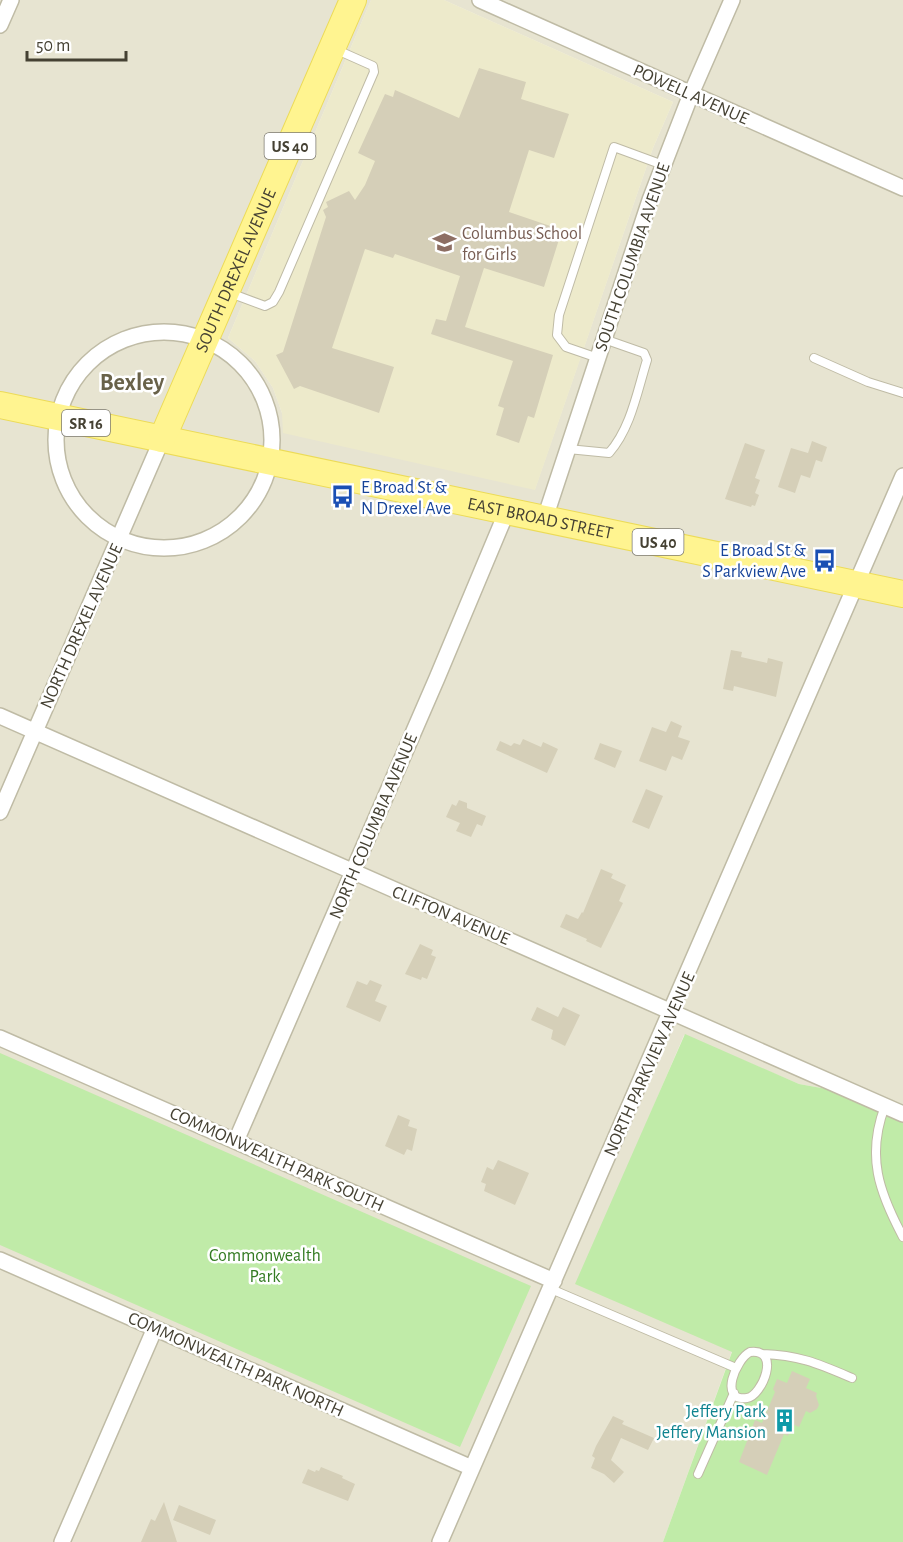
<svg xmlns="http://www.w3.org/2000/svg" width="903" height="1542" font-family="'Alegreya Sans',sans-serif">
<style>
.residential{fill:#e7e4d1}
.education{fill:#edeacb}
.green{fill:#c0eba8}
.building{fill:#d5cfb8}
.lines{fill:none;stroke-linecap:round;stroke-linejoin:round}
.service-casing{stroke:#bfbba5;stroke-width:10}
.minor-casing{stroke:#bfbba5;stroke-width:18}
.primary-casing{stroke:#ecdb58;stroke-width:28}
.service{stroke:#fff;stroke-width:8}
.minor{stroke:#fff;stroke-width:15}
.primary{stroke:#fff490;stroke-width:26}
.labels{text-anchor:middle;stroke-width:5;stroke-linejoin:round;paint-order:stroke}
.shield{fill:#fff;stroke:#7d7a70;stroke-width:1.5}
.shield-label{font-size:16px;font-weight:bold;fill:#454133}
.street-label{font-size:18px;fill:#454133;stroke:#fff}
.education-label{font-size:18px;fill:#785e54;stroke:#fff;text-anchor:start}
.transit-label{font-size:18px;fill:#164399;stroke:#fff;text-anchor:start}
.park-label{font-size:18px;fill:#337b22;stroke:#fff}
.culture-label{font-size:18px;fill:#0d838f;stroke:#fff;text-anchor:end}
.district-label{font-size:24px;font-weight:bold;fill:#696249;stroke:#fff}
</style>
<rect width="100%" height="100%" fill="#f3f1e3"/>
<path class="residential" d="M0 0H371L228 338 255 361 273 388 282 413 535 489 653 148 673 102 444 0H903V1122L827 1089 799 1084 684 1035 622 1180 732 1351 663 1542H0Z"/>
<path class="education" d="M371 0H444L673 102 653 148 535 490 283 433 282 413 273 388 255 361 228 338Z"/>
<path class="green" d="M685 1034 799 1084 827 1089 903 1122V1542H663L732 1352 575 1284Z
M0 1053 531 1286 460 1447 0 1245Z"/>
<path class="building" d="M479 68 526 82 521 99 569 114 554 158 529 150 509 212 562 230 544 287 484 268 465 327 553 355 534 418 528 416 519 443 496 435 504 408 498 406 513 361 431 334 436 319 446 321 460 276 395 254 393 258 365 249 332 348 394 367 379 413 300 386 294 389 276 355 283 352 326 217 323 210 328 207 326 202 349 191 355 200 365 185 375 161 358 153 385 94 393 97 395 90 459 118Z
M812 441 827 447 822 462 816 460 810 478 801 475 795 493 778 487 791 448 808 453Z
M745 443 765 450 755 478 760 480 755 493 759 495 755 506 752 505 751 507 725 499Z
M731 650 742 652 741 657 767 663 768 658 783 662 776 697 734 686 733 691 723 689Z
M671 721 682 726 678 737 690 741 682 760 672 756 666 771 639 761 652 727 666 732Z
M523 739 541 747 543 742 558 749 547 773 496 750 500 741 511 746 514 743 520 745Z
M600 743 622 751 615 768 594 759Z
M646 789 663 796 649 829 632 822Z
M459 800 467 803V808L486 816 482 826 477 824 471 837 456 831 460 823 446 817 452 804 456 806Z
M601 869 613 874 611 878 626 885 619 901 623 903 601 948 586 941 587 939 560 927 566 914 578 919 582 912 583 913Z
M420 944 433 950 431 955 436 957 427 979 422 977 421 980 405 974Z
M370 980 382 985 375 1001 387 1006 380 1022 346 1007 357 981 367 985Z
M537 1007 558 1017 563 1007 580 1015 565 1046 551 1039 553 1030 531 1020Z
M398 1115 410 1120 408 1126 417 1129 412 1151 407 1149 404 1155 385 1146Z
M498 1160 529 1173 515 1205 484 1191 486 1184 481 1182 487 1167 493 1170Z
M792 1371 810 1379 806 1388 817 1393 816 1396 819 1405 817 1409 810 1413 806 1411 799 1427 792 1424 788 1436 784 1434 767 1475 739 1462 755 1420 762 1423 775 1392 773 1389 777 1379 787 1383Z
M613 1416 624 1421 622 1424 654 1438 648 1450 621 1438 611 1460 624 1472 614 1483 604 1474 591 1468 595 1458 592 1456 596 1446Z
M321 1467 343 1476 342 1478 355 1484 348 1501 302 1483 308 1469 315 1472 316 1470 319 1471Z
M164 1502 177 1542H141L151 1519 155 1521Z
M179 1505 216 1520 210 1535 173 1520Z"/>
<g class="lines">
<defs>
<path id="service" d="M230 293 265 306 273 302 279 292 374 72 373 66 337 50
M598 358 566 347 557 335 559 315 614 147 663 165
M814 358 868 382 903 393
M568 449 609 453C631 428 637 392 647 360L644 353 604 339
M885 1106C866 1156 879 1192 903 1237
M551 1289 736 1368
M750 1352C782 1348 762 1396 747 1398 718 1402 736 1359 750 1352Z
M763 1354C799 1355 819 1364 852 1378
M698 1474 734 1393"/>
<path id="minor" d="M480 0 903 188
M0 25 11 0
M56 440a108 108 0 1 1 216 0a108 108 0 1 1-216 0Z
M545 518 650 200 691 94 732 0
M0 716 903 1114
M0 812 162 439
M0 1038 554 1281
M236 1141 437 678 507 511
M0 1260 472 1468
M62 1542 155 1328
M440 1542 903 476"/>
<g id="primary">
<path id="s1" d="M0 405 903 594"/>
<path id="s2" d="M162 439 353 0"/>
</g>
</defs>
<use href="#service" class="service-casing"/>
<use href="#minor" class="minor-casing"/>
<use href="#primary" class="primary-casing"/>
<use href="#service" class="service"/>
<use href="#minor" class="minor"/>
<use href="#primary" class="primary"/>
</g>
<defs>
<symbol id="school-bare" viewBox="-9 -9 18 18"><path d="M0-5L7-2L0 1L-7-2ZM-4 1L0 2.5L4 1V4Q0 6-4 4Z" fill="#8d6e63" stroke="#fff" stroke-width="2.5" paint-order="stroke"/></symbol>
<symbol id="bus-bare" viewBox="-9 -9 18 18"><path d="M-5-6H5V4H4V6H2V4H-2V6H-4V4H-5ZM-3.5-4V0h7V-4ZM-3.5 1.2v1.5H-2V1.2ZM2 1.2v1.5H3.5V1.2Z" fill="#1a4fb4" stroke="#fff" stroke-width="2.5" paint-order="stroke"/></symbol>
<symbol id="building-bare" viewBox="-9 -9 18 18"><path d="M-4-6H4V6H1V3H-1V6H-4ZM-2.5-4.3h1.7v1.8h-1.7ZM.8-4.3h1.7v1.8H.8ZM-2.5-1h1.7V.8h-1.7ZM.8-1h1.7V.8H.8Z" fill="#0f9aa8" stroke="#fff" stroke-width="2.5" paint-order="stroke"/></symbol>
</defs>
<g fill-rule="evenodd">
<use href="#school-bare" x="428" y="226" width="33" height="33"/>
<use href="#bus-bare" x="326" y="480" width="33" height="33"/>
<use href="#bus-bare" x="808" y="544" width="33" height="33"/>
<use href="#building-bare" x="768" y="1404" width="33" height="33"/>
</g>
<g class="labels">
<g class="shield">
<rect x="264.5" y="133" width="51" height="26" rx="4.5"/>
<rect x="62" y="410" width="48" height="26" rx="4.5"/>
<rect x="632.5" y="529" width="51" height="26" rx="4.5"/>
</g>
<g class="shield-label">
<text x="290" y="152">US 40</text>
<text x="86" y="429">SR 16</text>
<text x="658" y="548">US 40</text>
</g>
<g class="street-label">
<text transform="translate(691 94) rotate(24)" y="6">POWELL AVENUE</text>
<text transform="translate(632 257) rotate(-71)" y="6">SOUTH COLUMBIA AVENUE</text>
<text dy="6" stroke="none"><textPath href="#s2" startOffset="184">SOUTH DREXEL AVENUE</textPath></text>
<text dy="6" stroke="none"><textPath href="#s1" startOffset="552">EAST BROAD STREET</textPath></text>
<text transform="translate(81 626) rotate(-66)" y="6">NORTH DREXEL AVENUE</text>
<text transform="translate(373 826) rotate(-67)" y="6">NORTH COLUMBIA AVENUE</text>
<text transform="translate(451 915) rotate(23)" y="6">CLIFTON AVENUE</text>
<text transform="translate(649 1064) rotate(-66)" y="6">NORTH PARKVIEW AVENUE</text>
<text transform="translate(277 1159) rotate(24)" y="6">COMMONWEALTH PARK SOUTH</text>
<text transform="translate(236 1364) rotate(24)" y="6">COMMONWEALTH PARK NORTH</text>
</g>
<g class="education-label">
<text x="462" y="239">Columbus School<tspan x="462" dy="21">for Girls</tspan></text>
</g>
<g class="transit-label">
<text x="361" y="493">E Broad St &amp;<tspan x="361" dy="21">N Drexel Ave</tspan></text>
<text x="806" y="556" text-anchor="end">E Broad St &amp;<tspan x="806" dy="21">S Parkview Ave</tspan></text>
</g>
<g class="park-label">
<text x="265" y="1261">Commonwealth<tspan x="265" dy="21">Park</tspan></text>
</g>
<g class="culture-label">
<text x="766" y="1417">Jeffery Park<tspan x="766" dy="21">Jeffery Mansion</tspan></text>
</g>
<g class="district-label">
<text x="132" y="390">Bexley</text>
</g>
</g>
<path d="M27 51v9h99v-9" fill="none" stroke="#454133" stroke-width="3"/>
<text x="36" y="51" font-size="18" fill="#454133" stroke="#ffffff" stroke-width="4.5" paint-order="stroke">50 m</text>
</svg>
